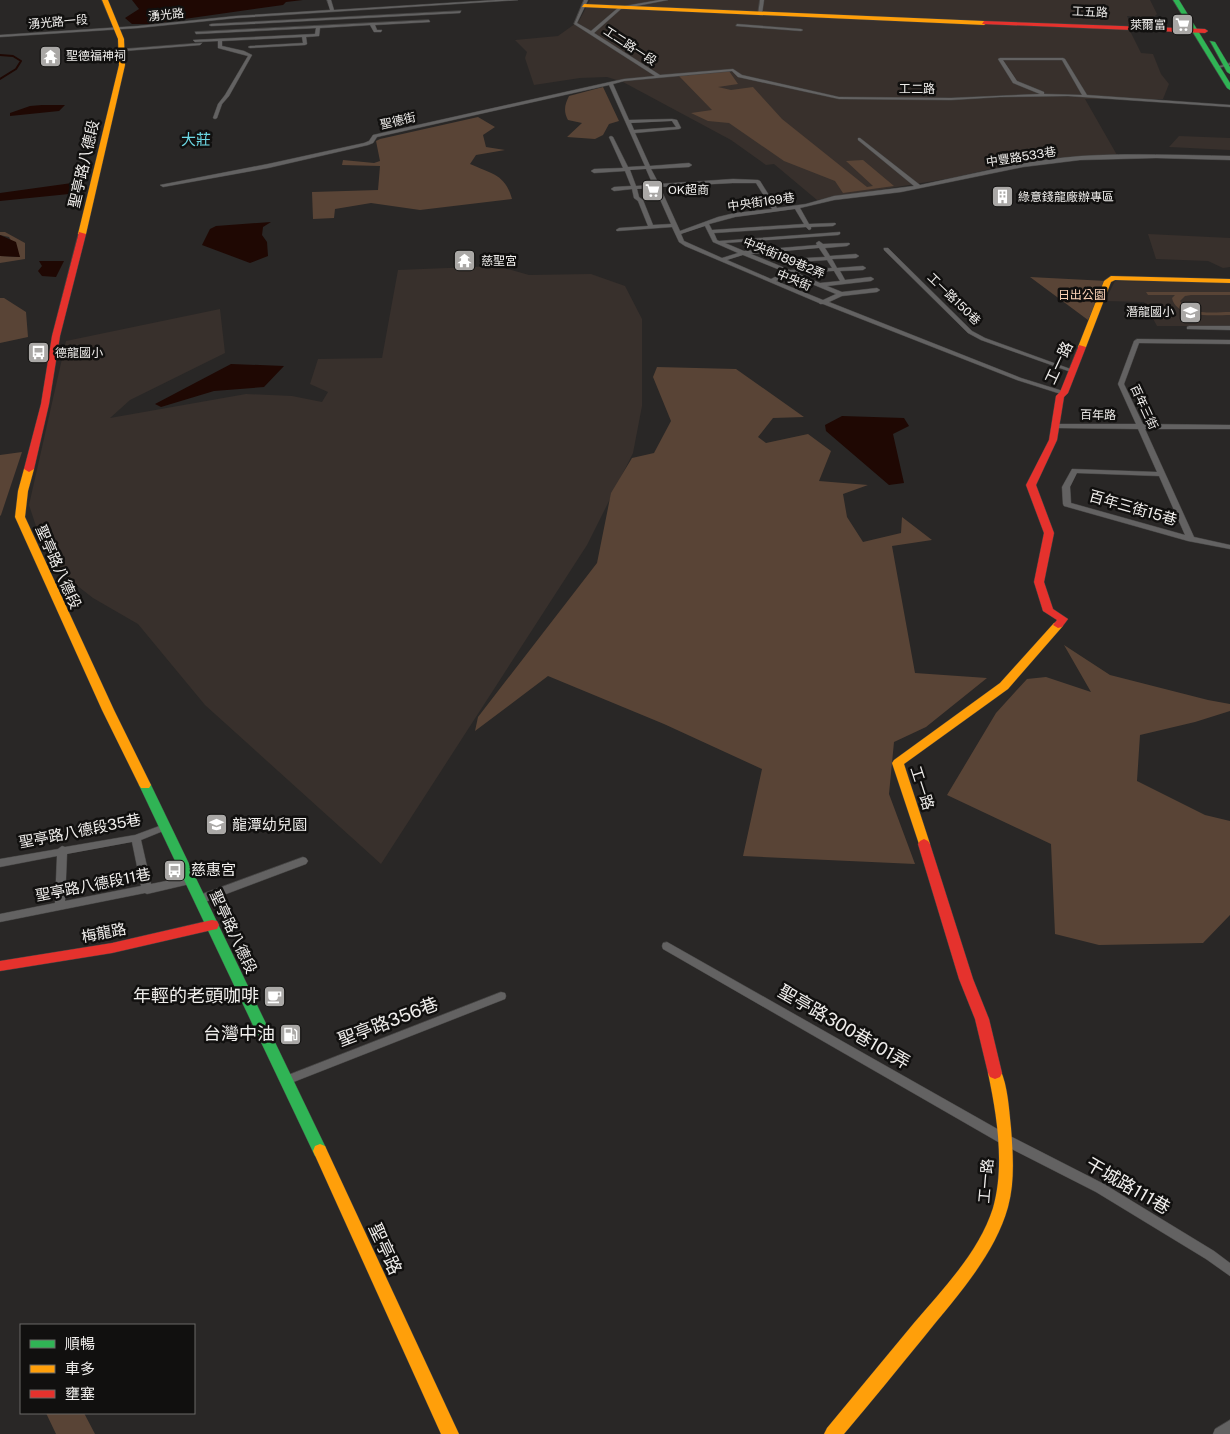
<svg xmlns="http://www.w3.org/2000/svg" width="1230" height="1434" font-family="'Public Sans','Noto Sans TC',sans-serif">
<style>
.built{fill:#38302c}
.green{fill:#594436}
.water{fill:#1f0803}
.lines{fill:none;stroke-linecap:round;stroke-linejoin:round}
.stream{stroke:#1f0803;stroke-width:2}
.street-casing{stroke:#444342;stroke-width:1}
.fast-casing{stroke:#444342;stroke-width:1}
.slow-casing{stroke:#444342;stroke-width:1}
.jam-casing{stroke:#444342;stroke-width:1}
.street{fill:#636262;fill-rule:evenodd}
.fast{fill:#30b455;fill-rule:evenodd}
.slow{fill:#ff9f0a;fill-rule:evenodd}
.jam{fill:#e5322d;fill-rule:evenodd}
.labels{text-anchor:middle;stroke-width:5;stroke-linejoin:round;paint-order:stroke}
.far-street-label{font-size:12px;fill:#efedeb;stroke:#11100f}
.far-poi-label{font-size:12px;fill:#efedeb;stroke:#11100f;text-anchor:start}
.far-park-label{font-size:12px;fill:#fcd3b7;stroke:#11100f}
.far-quarter-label{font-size:15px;fill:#6dd8e4;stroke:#11100f}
.street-label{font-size:15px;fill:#efedeb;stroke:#11100f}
.poi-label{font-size:15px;fill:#efedeb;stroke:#11100f;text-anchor:start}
.near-poi-label{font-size:18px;fill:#efedeb;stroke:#11100f;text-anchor:end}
.near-street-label{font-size:18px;fill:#efedeb;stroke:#11100f}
</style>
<rect width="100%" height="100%" fill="#292726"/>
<path class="built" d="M590 0H1150L1157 14 1153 18 1127 16 1132 27H1128L1141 53 1153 54 1161 74 1169 84 1163 99H1085L1117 155 1046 160 994 168 952 178 817 200 774 164 766 165 731 140 623 82 607 77 580 78 534 85 525 58 527 52 515 40 558 36 579 21Z
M1179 136 1230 138V150L1169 147Z
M1148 234 1230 238V267L1223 268 1208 261 1156 259Z
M497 266 529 275 591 274 625 286 642 319V406L633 453 587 545 381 864 205 705 138 624 93 598 66 577 36 526 29 505 66 341 220 309 225 353 130 400 110 418 246 394 292 396 322 402 328 392 310 384 318 359 382 358 398 270Z
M1115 281 1230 282V326H1157L1144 302 1105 301Z"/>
<path class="green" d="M729 71 738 84 718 87 731 90 753 87 782 119 867 187 873 186 846 161 863 160 894 186 843 193 835 181 784 161 729 123 708 121 691 113 712 110 679 76Z
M603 87 619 121 609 124 603 135 595 139 567 137 582 123 568 120C563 111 565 104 569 96Z
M478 117 495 127 483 135 486 147 505 150 476 155 470 164C492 174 505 174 512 199L420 210 371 203 335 209 334 218 313 219 312 192 378 190 380 166 342 165 343 160 374 163 380 161 376 141 380 139Z
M0 232H5L25 243V259L0 263V256L20 257 9 237 0 235Z
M1030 277 1107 281 1088 320Z
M1146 292H1230V295H1191L1185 296 1180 301C1188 316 1215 312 1230 312V315C1215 315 1176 319 1172 298L1175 295H1148Z
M0 298H4L26 312 28 337 0 343Z
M657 367 736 369 804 417 773 418 758 437 766 443 808 434 831 451 819 481 868 485 843 494 847 517 863 542 901 533 902 517 932 540 892 546 915 673 987 678 926 727 894 742 889 794 915 864 743 856 762 769 664 724 548 676 475 731 478 717 597 563 611 493 632 458 654 453 671 421 653 377Z
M22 452 1 515 0 516V455Z
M1064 645 1110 675 1208 700 1230 704V711L1195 722 1140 735 1137 781 1205 815 1230 821V915L1203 943 1099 945 1055 934 1051 844 947 795 996 713 1027 679 1046 677 1091 692Z
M46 1413H84L95 1434H56Z"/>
<path class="water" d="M132 0H303L286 2 283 5 149 24H132L125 18 139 9Z
M42 105H65L59 111 10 116V113L30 106Z
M72 183 69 194 0 201V193Z
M271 222 263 227 262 235 267 242 268 256 250 263 202 245 210 229 216 226Z
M0 235 16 242 20 257 0 256Z
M39 261H64L56 277 42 276 38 271 42 266Z
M231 364 284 366 264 387 214 391 161 407 155 404Z
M842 416 904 418 909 426 893 434 904 483 889 485 826 431 825 425Z"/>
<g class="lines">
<path class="stream" d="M0 55 13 56 21 61 16 69 0 79"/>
<defs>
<path id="street" d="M327 0H331L334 10 496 0H518L236 18 138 28 0 37V35L138 26 236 16 330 10Z
M584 0H588L577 23 591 31 619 7 659 0H668L621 9 594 33 660 75 733 69 742 75 839 97 951 98 1040 94 1013 83 998 59 1000 58H1063L1065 59 1087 95 1230 105V107L1068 96 1000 97 951 100 839 99 738 77 732 71 624 81 613 84 629 120 672 119 677 120 681 128 679 129 635 133 650 166 689 163 692 165 689 167 651 169 659 184 733 179 758 180 760 181 777 208 806 204 834 196 914 186 858 140V138H860L920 185C973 174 1027 160 1081 156 1131 153 1180 155 1230 156V160L1156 158 1080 160 1023 167 901 192 834 200 800 208 809 224 835 223 836 224 833 226 811 227V229L809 230 806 227 714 233 717 240 719 241 840 232V234L838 235 725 243 744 251 817 245 816 243 819 241 823 244 849 243 850 244 847 246 825 248 830 256 856 254 859 256 856 258 832 259 837 268 863 266 866 268 863 270 840 271 845 280 871 277 874 279 871 281 827 286 842 292 877 288 880 290 877 292 842 296 829 302 1021 378 1066 392V394L1064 395 1017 380 823 304H820L819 303 685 246 679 242 672 227 617 231 616 230 619 228 648 226 638 201 634 198 632 189 614 191 611 189 614 187 631 186 625 171 594 173 591 171 594 169 623 168 609 137 611 136 613 137 628 167 645 166 609 85 377 137 373 143 368 145 268 168 163 187 160 185 268 164 364 143 369 141 373 135 610 82 624 79 655 76 574 24ZM1003 60H1062L1082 95 1044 94V92L1017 81ZM672 121 676 127 634 130 631 123ZM646 169 653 185 636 186 630 170ZM733 183H756L772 209 735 213 718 217 680 231 660 187ZM655 188 671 224 653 225 643 200 639 197 637 189ZM795 209 804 224 712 230 709 224 735 217ZM705 226 713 242 738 253 722 258 684 241 681 234ZM819 248 825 257 786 259 783 261 786 263 827 260 832 268 790 270 751 254ZM743 255 785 272 771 279 727 260ZM834 271 840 281 820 283 797 273ZM790 275 836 294 823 300 776 281Z
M760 0H764L762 14 760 15 758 14Z
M461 11 460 13 211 26 209 25 211 24Z
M429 20 430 22 375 25 377 30H382L381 32H374L370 25 320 28 319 36 306 37 307 44 305 45 250 48 248 47 250 46 303 43 302 37 222 41V46L244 51 252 55 229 96 222 104 217 118 215 119 213 118 218 104 225 95 248 56 218 48V41L195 42 193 40 315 34 316 28 196 34 195 32Z
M737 24 801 29 803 30 801 31 736 26Z
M202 43 200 45 124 51 122 50 124 49Z
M1230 63V65L1218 68 1216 67Z
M884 248H888L972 331 985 338 1076 371 1073 373 1071 372 981 340 968 333 884 250Z
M1189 326H1230V330L1187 329V327Z
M1137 339 1230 340V344L1139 343 1124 384 1143 424 1230 425V429H1145L1194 537 1230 545V549L1188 541 1064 506 1063 504 1062 487 1072 469 1157 472 1138 429 1057 428 1054 426 1057 424H1136L1118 384 1134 341ZM1077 473 1159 476 1185 535 1071 503 1070 487Z
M165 824 168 825 170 827 168 829 141 840 151 884 191 876 194 877 196 880 194 883 147 894 145 893 0 922V914L55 903 57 856 0 867V859L58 849 62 846 65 847 135 835ZM132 842 141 886 65 901 67 854Z
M303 857 306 858 308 861 306 864 205 902 201 903 197 902 196 899 197 896Z
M667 942 1008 1135 1104 1184 1214 1251 1230 1263V1276L1206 1259 1096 1192 1000 1143 663 949 662 946 663 943Z
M501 992 505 993 506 996 505 999 291 1083 287 1085 283 1083 281 1080 283 1077Z
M1230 1420V1434H1213L1215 1429Z"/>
<path id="fast" d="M1173 0H1179L1230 83V90L1227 88Z
M1210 41 1215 42 1230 67V74L1227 72Z
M145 781 149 782 151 785 325 1146 327 1151 325 1156 320 1158 315 1156 139 785 141 782Z"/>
<path id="slow" d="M102 0H108L124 39 125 65 86 234 82 236 78 234 119 65 118 39Z
M584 4 984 21 987 23 984 25 582 7Z
M1111 276 1230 279V283L1115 280 1111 282 1086 347 1079 349 1078 347 1104 281Z
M29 466 34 469 28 491 25 517 114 710 151 785 149 788H141L139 785 102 710 15 517 18 491 24 469Z
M1058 622 1062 623 1063 625 1062 627 1008 689 904 764 930 844 928 847H920L892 763 894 760 1000 683 1054 623Z
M995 1067 1000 1069C1008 1086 1009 1110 1011 1128 1013 1154 1015 1182 1008 1207 994 1257 955 1298 924 1337 897 1370 871 1402 844 1434H824L827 1428C856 1393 885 1358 914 1323 943 1289 979 1252 993 1208 1005 1166 997 1115 988 1073L990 1069Z
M320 1144 325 1146 459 1434H441L313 1151 315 1146Z"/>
<path id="jam" d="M984 21 1205 29 1208 31 1205 33 982 24Z
M79 232 86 234 60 336 49 404 34 469 29 472 24 469 41 404 52 336Z
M1079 345 1086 347 1068 393 1064 397 1057 440 1036 485 1054 533 1044 582 1053 609 1068 619 1062 627 1058 628 1053 625 1057 620 1043 611 1034 582 1044 533 1026 485 1049 440 1056 396 1060 392Z
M924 839 928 841 930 844 973 979 989 1019 1002 1073 1000 1077 995 1079 990 1077 988 1073 975 1019 959 979 918 844 920 841Z
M212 920 217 921 219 925 217 929 212 930 112 953 0 971V961L112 943Z"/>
</defs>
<use href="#street" class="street-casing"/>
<use href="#fast" class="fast-casing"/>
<use href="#slow" class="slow-casing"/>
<use href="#jam" class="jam-casing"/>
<use href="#street" class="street"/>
<use href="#fast" class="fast"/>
<use href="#slow" class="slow"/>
<use href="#jam" class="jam"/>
</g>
<defs>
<symbol id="supermarket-square" viewBox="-11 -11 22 22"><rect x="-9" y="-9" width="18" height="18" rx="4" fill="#aaa8a6" stroke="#11100f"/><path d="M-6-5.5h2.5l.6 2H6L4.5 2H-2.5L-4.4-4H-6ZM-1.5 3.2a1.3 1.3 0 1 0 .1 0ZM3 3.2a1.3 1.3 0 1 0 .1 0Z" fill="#fff"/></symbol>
<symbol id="temple-square" viewBox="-11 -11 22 22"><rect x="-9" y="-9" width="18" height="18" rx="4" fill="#aaa8a6" stroke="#11100f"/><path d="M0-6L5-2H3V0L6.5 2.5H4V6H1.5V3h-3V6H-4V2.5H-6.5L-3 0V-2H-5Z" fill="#fff"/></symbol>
<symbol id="building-square" viewBox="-11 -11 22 22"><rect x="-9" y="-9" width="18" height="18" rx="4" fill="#aaa8a6" stroke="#11100f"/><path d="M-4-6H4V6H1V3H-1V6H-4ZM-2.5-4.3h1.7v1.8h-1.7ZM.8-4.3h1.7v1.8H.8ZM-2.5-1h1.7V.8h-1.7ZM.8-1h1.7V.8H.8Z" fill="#fff"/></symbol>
<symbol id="school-square" viewBox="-11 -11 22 22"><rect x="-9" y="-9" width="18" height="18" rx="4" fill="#aaa8a6" stroke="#11100f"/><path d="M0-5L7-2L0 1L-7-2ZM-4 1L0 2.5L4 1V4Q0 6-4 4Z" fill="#fff"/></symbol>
<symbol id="bus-square" viewBox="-11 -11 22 22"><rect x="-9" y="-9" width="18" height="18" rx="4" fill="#aaa8a6" stroke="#11100f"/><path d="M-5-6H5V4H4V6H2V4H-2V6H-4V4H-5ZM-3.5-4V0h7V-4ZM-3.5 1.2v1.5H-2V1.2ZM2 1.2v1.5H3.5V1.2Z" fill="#fff"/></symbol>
<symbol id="cafe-square" viewBox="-11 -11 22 22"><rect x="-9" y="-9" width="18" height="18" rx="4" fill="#aaa8a6" stroke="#11100f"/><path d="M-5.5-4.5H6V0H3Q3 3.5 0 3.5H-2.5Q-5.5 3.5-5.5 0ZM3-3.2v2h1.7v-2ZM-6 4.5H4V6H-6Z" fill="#fff"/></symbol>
<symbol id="fuel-square" viewBox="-11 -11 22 22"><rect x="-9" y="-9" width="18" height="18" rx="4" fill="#aaa8a6" stroke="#11100f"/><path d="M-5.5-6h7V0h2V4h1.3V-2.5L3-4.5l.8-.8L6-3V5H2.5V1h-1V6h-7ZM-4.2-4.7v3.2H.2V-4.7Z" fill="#fff"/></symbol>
</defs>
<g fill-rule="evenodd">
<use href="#supermarket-square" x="1170" y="12" width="25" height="25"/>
<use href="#temple-square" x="38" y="44" width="25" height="25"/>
<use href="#supermarket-square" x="640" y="178" width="25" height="25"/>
<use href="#building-square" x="990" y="184" width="25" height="25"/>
<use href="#temple-square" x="452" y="248" width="25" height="25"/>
<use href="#school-square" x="1178" y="300" width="25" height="25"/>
<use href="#bus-square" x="26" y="340" width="25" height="25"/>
<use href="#school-square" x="204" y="812" width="25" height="25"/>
<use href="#bus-square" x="162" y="858" width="25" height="25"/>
<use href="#cafe-square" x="262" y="984" width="25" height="25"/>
<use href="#fuel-square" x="278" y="1022" width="25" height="25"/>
</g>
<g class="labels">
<g class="far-street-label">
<text transform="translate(1090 12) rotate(2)" y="4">工五路</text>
<text transform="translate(166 15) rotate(-6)" y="4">湧光路</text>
<text transform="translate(58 22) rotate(-5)" y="4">湧光路一段</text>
<text transform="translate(630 46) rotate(33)" y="4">工二路一段</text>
<text x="917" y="93">工二路</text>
<text transform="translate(398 121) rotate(-13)" y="4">聖德街</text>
<text transform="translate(1021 157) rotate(-9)" y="4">中豐路533巷</text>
<text transform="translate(761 202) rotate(-8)" y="4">中央街169巷</text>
<text transform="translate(784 258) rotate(23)" y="4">中央街189巷2弄</text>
<text transform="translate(794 280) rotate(23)" y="4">中央街</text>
<text transform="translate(954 299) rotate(44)" y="4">工一路150巷</text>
<text transform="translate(1144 407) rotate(65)" y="4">百年三街</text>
<text transform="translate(1098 415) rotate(1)" y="4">百年路</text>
</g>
<g class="far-poi-label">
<text x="1166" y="29" text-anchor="end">萊爾富</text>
<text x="66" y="60">聖德福神祠</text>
<text x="668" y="194">OK超商</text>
<text x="1018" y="201">綠意錢龍廠辦專區</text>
<text x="481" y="265">慈聖宮</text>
<text x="1174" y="316" text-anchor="end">潛龍國小</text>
<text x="55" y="357">德龍國小</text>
</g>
<g class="far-park-label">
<text x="1082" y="299">日出公園</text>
</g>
<g class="far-quarter-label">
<text x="196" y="145">大莊</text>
</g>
<g class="street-label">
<text transform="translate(84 164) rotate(-77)" y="5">聖亭路八德段</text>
<text transform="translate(1059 363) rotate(-65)" y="5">工一路</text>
<text transform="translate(1133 508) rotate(16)" y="5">百年三街15巷</text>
<text transform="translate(58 567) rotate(66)" y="5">聖亭路八德段</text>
<text transform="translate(922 788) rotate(72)" y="5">工一路</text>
<text transform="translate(80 831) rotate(-11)" y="5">聖亭路八德段35巷</text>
<text transform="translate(93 885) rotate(-11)" y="5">聖亭路八德段11巷</text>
<text transform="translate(233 932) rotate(65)" y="5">聖亭路八德段</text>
<text transform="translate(104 933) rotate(-11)" y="5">梅龍路</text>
<text transform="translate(986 1181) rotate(-85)" y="5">工一路</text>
</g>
<g class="poi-label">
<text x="232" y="830">龍潭幼兒園</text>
<text x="191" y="875">慈惠宮</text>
</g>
<g class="near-poi-label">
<text x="259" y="1002">年輕的老頭咖啡</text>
<text x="275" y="1040">台灣中油</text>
</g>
<g class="near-street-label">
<text transform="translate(388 1022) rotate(-21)" y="6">聖亭路356巷</text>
<text transform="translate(844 1027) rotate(30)" y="6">聖亭路300巷101弄</text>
<text transform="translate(1128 1186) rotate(30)" y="6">干城路111巷</text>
<text transform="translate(385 1249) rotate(65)" y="6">聖亭路</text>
</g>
</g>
<rect x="20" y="1324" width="175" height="90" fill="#11100f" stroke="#6a6867"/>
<rect x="30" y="1340" width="25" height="8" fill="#30b455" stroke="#6a6867"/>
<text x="65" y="1349" font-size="15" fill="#efedeb">順暢</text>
<rect x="30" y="1365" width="25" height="8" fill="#ff9f0a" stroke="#6a6867"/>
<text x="65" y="1374" font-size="15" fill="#efedeb">車多</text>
<rect x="30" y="1390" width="25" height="8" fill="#e5322d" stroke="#6a6867"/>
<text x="65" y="1399" font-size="15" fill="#efedeb">壅塞</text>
</svg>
